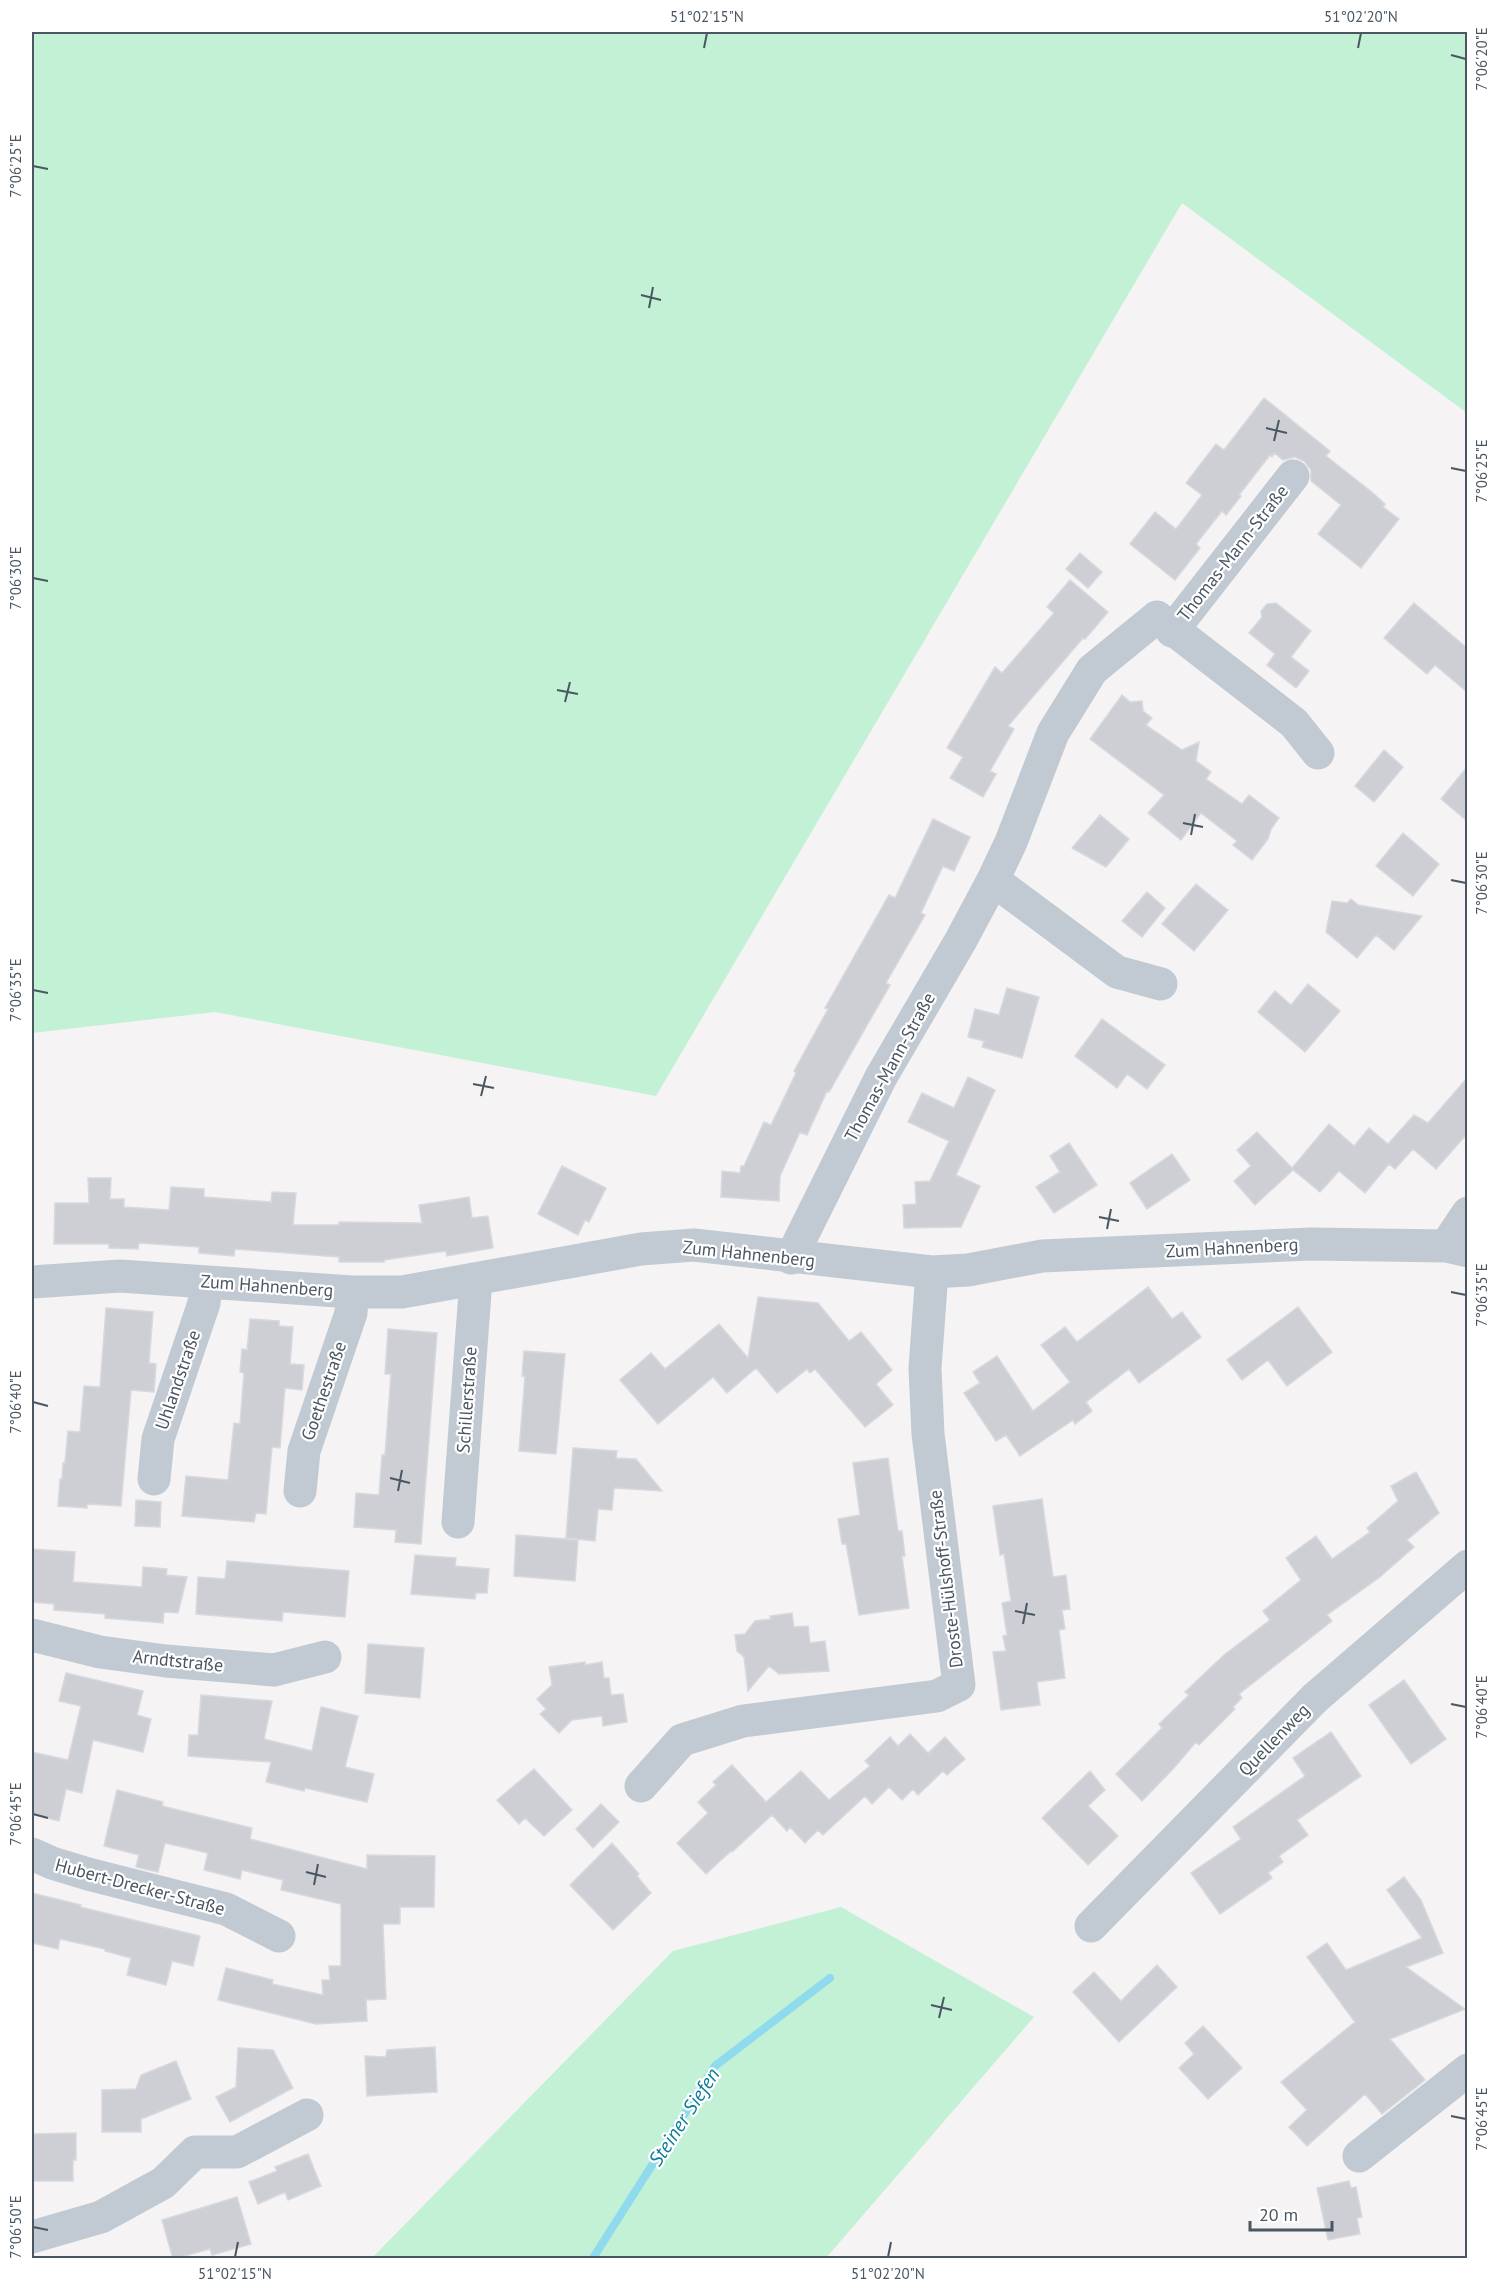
<svg xmlns="http://www.w3.org/2000/svg" width="1499" height="2290" font-family="'PT Sans',sans-serif">
<style>
.green{fill:#c3f1d5}
.lines{fill:none;stroke-linecap:round;stroke-linejoin:round}
.stream{stroke:#90daee;stroke-width:8}
.building{fill:#cdcfd5;stroke:#d7d9de;stroke-width:1.5}
.minor{stroke:#c1cad2;stroke-width:33}
.ticks{fill:none;stroke:#4a5661;stroke-width:2}
.labels{text-anchor:middle;stroke-width:4.5;stroke-linejoin:round;paint-order:stroke}
.street-label{font-size:18px;fill:#4a5661;stroke:#fff}
.water-label{font-size:20px;font-style:italic;fill:#0c7c9b;stroke:#fff}
.neatline{fill:none;stroke:#4a5661;stroke-width:2}
.ticks-label{font-size:15px;text-anchor:middle;fill:#4a5661}
</style>
<rect width="100%" height="100%" fill="#f5f3f3"/>
<path class="green" d="M32 32H1467V413L1182 203 656 1096 215 1012 32 1033Z
M841 1907 1034 2017 826 2258H372L673 1951Z"/>
<g class="lines">
<path class="stream" d="M593 2258 715 2066 830 1978"/>
</g>
<path class="building" d="M1264 398 1330 451 1326 456 1373 493 1385 504 1383 507 1399 519 1361 568 1318 534 1341 505 1311 481V470L1304 461 1295 457 1283 460 1274 453 1272 457 1270 455 1239 495 1241 496 1226 515 1222 511 1196 544 1200 548 1175 580 1130 544 1155 512 1176 529 1202 495 1186 483 1216 444 1224 450Z
M1080 553 1102 572 1088 588 1066 569Z
M1070 580 1108 612 1085 639 1083 638 1008 726 1014 729 990 771 996 774 983 797 950 778 963 757 947 748 995 667 1002 673 1054 613 1047 607Z
M1276 603 1311 631 1291 657 1309 671 1296 688 1267 665 1275 654 1249 633 1262 617 1261 611 1267 604Z
M1414 603 1467 648V692L1435 665 1427 674 1384 638Z
M1122 695 1130 702 1142 701 1143 711 1152 718 1146 725 1182 750 1199 742 1196 761 1211 772 1206 779 1242 804 1249 795 1279 818 1271 829 1268 839 1252 860 1233 845 1237 841 1201 813 1181 840 1148 813 1164 795 1090 739Z
M1384 750 1403 767 1374 802 1355 786Z
M1467 767V821L1441 799Z
M1100 815 1129 839 1106 867 1072 848Z
M933 819 970 837 954 871 943 866 921 913 925 915 886 983 890 985 829 1092 827 1091 807 1135 800 1132 780 1176 779 1201 721 1197 722 1171 740 1173 741 1166H744L764 1122 771 1125 796 1073 794 1071 828 1009 825 1008 889 895 895 898Z
M1403 833 1439 864 1413 896 1376 866Z
M1196 884 1228 910 1194 951 1162 924Z
M1147 892 1165 908 1142 937 1122 921Z
M1351 899 1358 905 1422 916 1394 950 1376 935 1357 958 1326 932 1332 901 1347 903Z
M1308 984 1340 1011 1305 1052 1258 1012 1275 991 1291 1005Z
M1007 988 1039 997 1022 1058 982 1047 984 1041 968 1037 975 1009 999 1015Z
M1102 1019 1165 1065 1147 1089 1127 1074 1117 1088 1075 1056Z
M968 1077 995 1090 956 1175 980 1186 961 1227 904 1228 903 1205 916 1204 915 1182 930 1181 949 1141 908 1122 922 1093 954 1108Z
M1467 1078V1134L1436 1169 1413 1149 1395 1169 1389 1164 1365 1193 1339 1171 1320 1192 1292 1169 1293 1170 1255 1205 1234 1181 1251 1166 1237 1150 1257 1132 1292 1168 1329 1124 1354 1146 1369 1128 1388 1144 1414 1115 1428 1123Z
M1069 1143 1097 1185 1054 1213 1036 1187 1060 1172 1050 1156Z
M1172 1154 1190 1180 1147 1209 1130 1183Z
M562 1166 606 1188 589 1222 585 1220 578 1235 538 1214Z
M88 1178H111L110 1199H124V1207L169 1210 171 1187 204 1189V1197L271 1202 272 1192 296 1193 293 1225H339V1222L422 1223 419 1205 469 1197 472 1218 488 1216 493 1248 447 1256 446 1251 384 1260V1262H339V1257L235 1249 234 1256 199 1253V1247L139 1243 138 1249 109 1248V1244H54L55 1203H89Z
M1148 1287 1172 1319 1182 1312 1201 1337 1139 1383 1129 1369 1086 1402 1092 1411 1075 1424 1073 1420 1020 1456 1006 1435 996 1441 964 1393 980 1383 973 1372 997 1356 1033 1411 1070 1382 1041 1345 1065 1327 1077 1342Z
M758 1297 818 1303 849 1341 861 1332 892 1370 876 1384 893 1405 865 1427 815 1369 810 1373 807 1369 777 1393 756 1368 727 1393 713 1377 658 1424 620 1380 651 1353 665 1369 719 1324 748 1358Z
M1298 1307 1332 1352 1287 1386 1268 1360 1242 1380 1227 1360Z
M106 1308 153 1312 149 1363 156 1364 154 1392 131 1390 121 1506 87 1504V1508L58 1506 60 1479H62L63 1463H65L68 1431 80 1432 84 1386 100 1387Z
M250 1319 279 1321V1326L293 1327 290 1364 304 1365 302 1390 285 1388 280 1448 272 1447 266 1514 256 1513 254 1522 182 1516 186 1476 228 1480 234 1423 240 1424 244 1373 240 1372 242 1349 247 1350Z
M388 1329 437 1333 421 1544 395 1542 396 1530 354 1527 356 1493 379 1495 382 1455H385L391 1374H385Z
M524 1351 565 1354 556 1454 519 1451 525 1376H522Z
M573 1448 617 1451 616 1458 636 1459 662 1491 614 1488 612 1510 598 1509 595 1541 566 1538Z
M888 1458 898 1531H902L905 1556H902L909 1608 859 1615 846 1544H842L838 1519 860 1515 853 1463Z
M1416 1472 1439 1513 1407 1540 1414 1547 1380 1577 1327 1615 1332 1621 1239 1694 1242 1698 1233 1707 1235 1709 1199 1745 1196 1742 1173 1769 1142 1801 1116 1774 1162 1728 1159 1724 1189 1695 1185 1692 1224 1655 1270 1620 1263 1611 1301 1580 1286 1558 1316 1536 1332 1559 1370 1532 1367 1528 1398 1501 1391 1486Z
M1042 1499 1053 1577 1066 1575 1070 1609 1062 1610 1065 1629 1059 1630 1065 1678 1037 1682 1040 1705 1001 1710 993 1652 1006 1651 1003 1636 1007 1635 1002 1603 1011 1601 1004 1554 1000 1555 993 1506Z
M136 1500 161 1502 160 1527 135 1526Z
M516 1535 578 1540 575 1581 514 1576Z
M32 1549 75 1552 73 1582 142 1587 143 1567 167 1569 166 1575 187 1577 178 1613 164 1612 163 1623 105 1618V1614L54 1610V1604L32 1602Z
M415 1555 456 1558 455 1566 489 1569 487 1593H476L475 1599 411 1594Z
M227 1561 349 1571 345 1617 283 1612 282 1621 196 1614 198 1577 225 1579Z
M792 1613 794 1627 808 1626 810 1643 825 1641 829 1671 779 1674 769 1666 748 1691 744 1657 737 1651 735 1635 745 1634 755 1621 771 1619 770 1616Z
M368 1644 424 1648 420 1698 365 1693Z
M585 1662V1665L602 1662 604 1678H609L611 1695 623 1694 627 1722 603 1726 602 1716 572 1720 559 1733 540 1714 546 1709 537 1699 552 1685 549 1667Z
M66 1673 143 1691 137 1715 151 1719 143 1752 93 1740 82 1793 66 1789 59 1821 32 1814V1752L68 1760 81 1706 59 1701Z
M1404 1680 1446 1739 1411 1764 1369 1705Z
M201 1695 272 1701 264 1739 312 1751 321 1707 358 1716 345 1767 374 1774 367 1802 305 1788 304 1791 266 1782 271 1762 188 1756 189 1735H198Z
M1331 1732 1361 1776 1297 1820 1308 1835 1279 1856 1283 1862 1268 1873 1272 1878 1220 1914 1191 1873 1241 1839 1233 1827 1305 1776 1293 1758Z
M910 1734 928 1753 945 1737 965 1759 947 1775 943 1771 918 1795 913 1789 902 1800 889 1787 872 1804 865 1796 823 1835 818 1830 805 1843 790 1827 787 1831 772 1815 732 1852 731 1851 706 1874 677 1843 708 1813 698 1802 716 1785 713 1782 732 1765 766 1802 801 1771 829 1800 870 1766 865 1761 890 1737 898 1746Z
M534 1769 572 1810 544 1836 525 1818 519 1824 497 1800Z
M1090 1771 1105 1790 1088 1806 1118 1836 1088 1865 1042 1818Z
M117 1790 163 1802 162 1806 252 1828 250 1839 367 1869V1855L435 1856 434 1907H400V1924H383L386 1999 366 2000 367 2021 316 2024 218 2000 226 1968 273 1980 272 1984 323 1995 322 1980H330L329 1966H341V1904L281 1890 283 1880 242 1870 240 1879 204 1870 208 1853 165 1843 158 1872 136 1867 139 1855 104 1846Z
M601 1804 619 1822 593 1848 576 1829Z
M612 1843 639 1874 637 1876 651 1893 613 1930 570 1885Z
M1404 1877 1421 1900 1443 1953 1406 1967 1465 2009 1390 2039 1425 2080 1382 2114 1365 2094 1307 2146 1289 2127 1307 2110 1281 2082 1355 2022 1307 1957 1327 1943 1346 1970 1422 1938 1387 1890Z
M32 1893 81 1905 80 1907 200 1936 193 1966 172 1961 166 1985 127 1975 131 1958 105 1951V1949L60 1939 58 1949 32 1943Z
M1157 1965 1177 1987 1119 2042 1073 1992 1094 1972 1121 2001Z
M1203 2026 1242 2068 1208 2099 1179 2068 1194 2054 1185 2043Z
M435 2047 437 2092 367 2096 365 2056 386 2057 387 2050Z
M238 2048 273 2050 293 2088 230 2122 216 2097 236 2087Z
M176 2061 191 2099 141 2119V2132H102V2090L136 2089 141 2075Z
M76 2133V2160H73V2181H32V2134Z
M308 2154 321 2186 288 2200 285 2192 258 2204 249 2182 277 2171 275 2167Z
M1349 2181 1351 2188 1356 2187 1362 2217 1357 2218 1360 2234 1328 2240 1317 2188Z
M237 2197 251 2244 212 2255 210 2249 173 2259 162 2220Z"/>
<g class="lines">
<path class="minor" d="M1172 631 1293 476
M993 880 1117 972 1161 984
M1446 1246 1468 1213
M791 1258 881 1077 961 940 993 880 1011 842 1053 733 1092 670 1157 617 1294 723 1318 753
M32 1282 120 1276 352 1292H402L641 1249 694 1245 932 1272 968 1270 1042 1256 1311 1244 1446 1246 1468 1251
M154 1479 158 1439 204 1303 206 1282
M300 1491 304 1451 351 1313 352 1292
M458 1522 476 1279
M32 1635 100 1652 166 1661 274 1670 325 1657
M641 1786 682 1740 743 1721 937 1696 959 1685 928 1434 925 1368 932 1272
M32 1854 52 1863 88 1874 226 1909 279 1936
M1091 1926 1315 1698 1468 1566
M1359 2156 1468 2070
M32 2237 101 2217 163 2183 195 2152H237L307 2115"/>
</g>
<path class="ticks" d="M704 48 707 33M1358 48 1361 33M1451 55 1466 59M33 166 48 169M641 295 661 300M649 308 653 287M1266 428 1287 433M1274 441 1279 420M1451 468 1466 471M33 578 48 581M557 690 578 694M565 702 570 682M1183 823 1203 827M1191 835 1195 814M1451 880 1466 883M33 990 48 993M473 1084 494 1088M481 1096 486 1076M1099 1217 1119 1221M1107 1229 1111 1209M1451 1292 1466 1295M33 1402 48 1406M390 1478 410 1483M398 1491 402 1470M1015 1611 1035 1615M1023 1624 1027 1603M1451 1704 1466 1707M33 1814 48 1818M306 1872 326 1877M314 1885 318 1864M931 2005 952 2010M939 2018 944 1997M1451 2116 1466 2119M33 2227 48 2230M235 2257 238 2242M888 2257 891 2242"/>
<g class="labels">
<g class="street-label">
<text transform="translate(1233 553) rotate(-52)" y="6">Thomas-Mann-Straße</text>
<text transform="translate(890 1067) rotate(-61)" y="6">Thomas-Mann-Straße</text>
<text transform="translate(1232 1248) rotate(-3)" y="6">Zum Hahnenberg</text>
<text transform="translate(749 1254) rotate(6)" y="6">Zum Hahnenberg</text>
<text transform="translate(267 1286) rotate(4)" y="6">Zum Hahnenberg</text>
<text transform="translate(178 1380) rotate(-71)" y="6">Uhlandstraße</text>
<text transform="translate(324 1391) rotate(-71)" y="6">Goethestraße</text>
<text transform="translate(467 1400) rotate(-86)" y="6">Schillerstraße</text>
<text transform="translate(946 1579) rotate(-97)" y="6">Droste-Hülshoff-Straße</text>
<text transform="translate(178 1661) rotate(6)" y="6">Arndtstraße</text>
<text transform="translate(1274 1740) rotate(-46)" y="6">Quellenweg</text>
<text transform="translate(140 1887) rotate(15)" y="6">Hubert-Drecker-Straße</text>
</g>
<g class="water-label">
<text transform="translate(684 2117) rotate(-57)" y="7">Steiner Siefen</text>
</g>
</g>
<rect width="1499" height="2290" fill="none" stroke="#ffffff" stroke-width="66"/>
<path d="M1250 2221v9h82v-9" fill="none" stroke="#4a5661" stroke-width="3"/>
<text x="1259" y="2221" font-size="18" fill="#4a5661" stroke="#ffffff" stroke-width="4.5" paint-order="stroke">20 m</text>
<rect x="33" y="33" width="1433" height="2224" class="neatline"/>
<g class="ticks-label">
<text x="707" y="22">51°02'15"N</text>
<text x="1361" y="22">51°02'20"N</text>
<text transform="translate(1482 59) rotate(-90)" y="5">7°06'20"E</text>
<text transform="translate(16 166) rotate(-90)" y="5">7°06'25"E</text>
<text transform="translate(1482 471) rotate(-90)" y="5">7°06'25"E</text>
<text transform="translate(16 578) rotate(-90)" y="5">7°06'30"E</text>
<text transform="translate(1482 883) rotate(-90)" y="5">7°06'30"E</text>
<text transform="translate(16 990) rotate(-90)" y="5">7°06'35"E</text>
<text transform="translate(1482 1295) rotate(-90)" y="5">7°06'35"E</text>
<text transform="translate(16 1402) rotate(-90)" y="5">7°06'40"E</text>
<text transform="translate(1482 1707) rotate(-90)" y="5">7°06'40"E</text>
<text transform="translate(16 1814) rotate(-90)" y="5">7°06'45"E</text>
<text transform="translate(1482 2119) rotate(-90)" y="5">7°06'45"E</text>
<text transform="translate(16 2227) rotate(-90)" y="5">7°06'50"E</text>
<text x="235" y="2279">51°02'15"N</text>
<text x="888" y="2279">51°02'20"N</text>
</g>
</svg>
